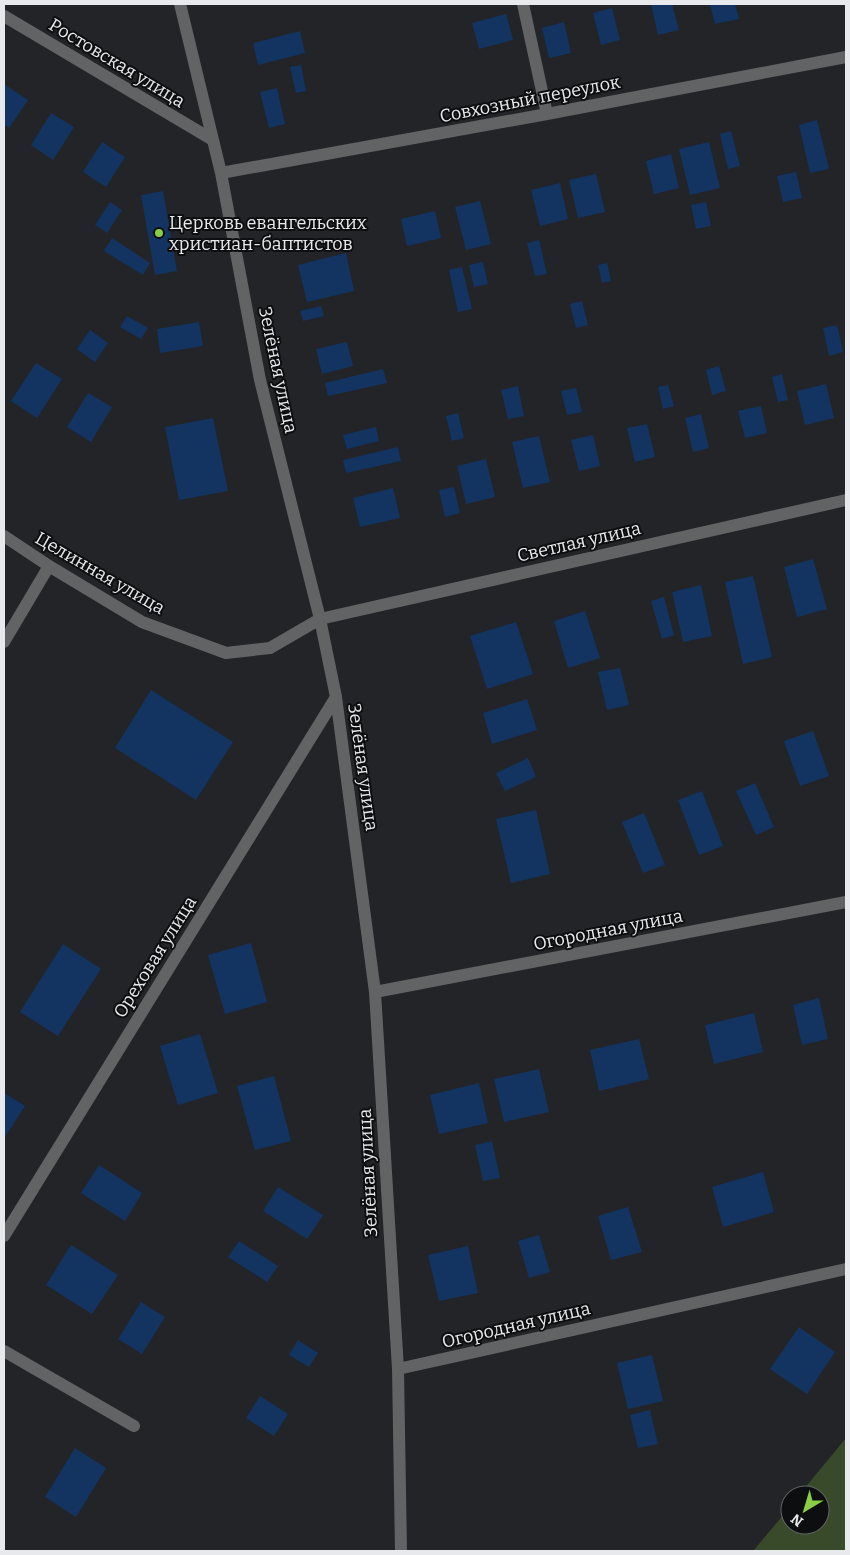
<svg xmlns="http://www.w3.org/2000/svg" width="850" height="1555" font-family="Bitter,serif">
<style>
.green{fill:#394a2b}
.building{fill:#133461}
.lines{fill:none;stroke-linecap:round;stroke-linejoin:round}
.minor{stroke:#626365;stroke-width:12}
.poi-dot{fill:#8bce46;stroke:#0c0e0f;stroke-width:2}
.labels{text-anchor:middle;stroke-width:4;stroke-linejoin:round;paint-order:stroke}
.street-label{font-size:18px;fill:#e7e9ec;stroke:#0c0e0f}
.poi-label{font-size:18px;fill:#e7e9ec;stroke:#0c0e0f;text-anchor:start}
</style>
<rect width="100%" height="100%" fill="#222428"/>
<path class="green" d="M846 1438V1551H753L790 1507V1525H820V1495H799Z"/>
<path class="building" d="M651 4H672L679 30 658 35Z
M710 4H735L739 19 715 24Z
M612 8 620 40 601 45 593 13Z
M506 14 513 40 479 49 472 23Z
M564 22 571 53 549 58 542 28Z
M300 31 305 53 258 65 253 43Z
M301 65 306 91 296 93 290 67Z
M4 84 28 100 9 128 4 125Z
M277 88 285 124 269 128 260 92Z
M51 113 74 127 53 160 31 145Z
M817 120 829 169 810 173 799 125Z
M731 131 740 166 728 169 720 134Z
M102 142 125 157 106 187 83 172Z
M709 142 720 188 690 195 679 149Z
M671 154 679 188 654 194 646 161Z
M796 172 802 198 783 202 777 176Z
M596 174 605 212 578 218 569 180Z
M560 183 568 219 540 226 531 190Z
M163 191 177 271 155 275 141 195Z
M480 201 491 244 466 250 455 207Z
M110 202 122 210 107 233 95 225Z
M706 202 711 226 696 229 691 205Z
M435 211 441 238 407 246 401 219Z
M112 238 150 263 143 275 104 251Z
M539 240 547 274 535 276 527 243Z
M346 253 354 291 307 302 298 265Z
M483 262 488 284 474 287 469 265Z
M607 263 611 281 602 283 598 265Z
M462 267 472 309 458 312 449 270Z
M582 301 588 325 576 328 570 304Z
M321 306 324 316 303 321 300 311Z
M127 316 148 328 141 339 120 327Z
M199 322 203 346 160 353 157 329Z
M837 325 843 352 829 356 823 328Z
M90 330 108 343 95 362 77 349Z
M347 342 353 366 322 374 316 349Z
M36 363 62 379 37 418 11 401Z
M719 366 726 391 712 395 706 370Z
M383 369 387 383 328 396 325 383Z
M782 374 788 400 778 402 772 377Z
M826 384 834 418 805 425 797 391Z
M668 385 674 406 663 409 658 387Z
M518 386 524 416 508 419 501 390Z
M576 388 582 412 567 415 561 391Z
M88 393 112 407 91 442 67 427Z
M761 406 767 433 745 438 738 411Z
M458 413 464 438 452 441 446 416Z
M701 414 709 448 693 452 685 418Z
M213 418 228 491 179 500 165 427Z
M647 424 655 457 635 462 627 428Z
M376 427 379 441 347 449 343 435Z
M593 435 600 466 579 471 571 440Z
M539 436 550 482 523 488 512 442Z
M398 447 401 461 346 473 343 460Z
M486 459 495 497 466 504 457 466Z
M454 487 460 513 445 517 439 490Z
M393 488 400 518 360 527 353 498Z
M813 559 827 609 797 617 784 567Z
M753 576 772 657 743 664 725 582Z
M701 585 712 636 683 642 672 592Z
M664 597 674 635 662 639 651 601Z
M585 611 600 658 568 668 554 621Z
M516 622 533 674 487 689 470 636Z
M620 668 629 705 607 710 598 672Z
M151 690 233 742 196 800 115 748Z
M527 699 537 730 492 744 483 713Z
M813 731 829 776 800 786 784 741Z
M528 758 536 777 505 791 496 773Z
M755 783 774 827 756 835 736 791Z
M702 791 723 846 699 855 678 800Z
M536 810 550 874 511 883 496 819Z
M644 813 665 865 643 873 622 822Z
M251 943 267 1002 225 1014 208 955Z
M63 944 101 969 58 1036 20 1012Z
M819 998 828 1039 802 1045 793 1005Z
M754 1013 763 1052 714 1064 705 1025Z
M200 1034 218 1093 178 1105 160 1046Z
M639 1039 649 1079 599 1091 590 1050Z
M539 1069 549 1112 504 1122 494 1079Z
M274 1076 291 1141 255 1150 237 1086Z
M479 1083 488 1123 439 1134 430 1095Z
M4 1093 25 1106 4 1138Z
M492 1141 500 1178 483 1181 475 1145Z
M99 1165 142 1193 125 1221 81 1193Z
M763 1172 774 1212 723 1227 712 1187Z
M278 1187 323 1215 307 1239 263 1211Z
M628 1207 642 1252 611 1260 598 1216Z
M539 1235 550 1272 529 1278 518 1241Z
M239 1241 278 1266 267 1282 228 1257Z
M71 1245 118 1275 92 1314 46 1285Z
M468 1246 478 1293 439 1301 428 1255Z
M141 1302 165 1317 142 1354 118 1339Z
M799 1327 835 1352 807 1394 770 1369Z
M298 1340 318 1353 309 1367 289 1355Z
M652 1355 663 1401 628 1409 617 1363Z
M260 1396 288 1414 274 1436 246 1418Z
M650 1410 658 1444 638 1448 630 1415Z
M75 1448 106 1468 76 1517 45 1497Z"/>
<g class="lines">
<path class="minor" d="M180 4 221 173 260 380 320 619 336 697 375 992 398 1369 401 1551
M523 4 547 114
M4 16 213 140
M221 173 547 114 846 57
M4 536 49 566 142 622 226 653 270 648 320 619 846 500
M4 642 49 566
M375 992 846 902
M4 1236 336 697
M4 1351 134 1426
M398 1369 846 1269"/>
</g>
<circle class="poi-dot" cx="159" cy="233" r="5"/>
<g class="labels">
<g class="street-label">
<text transform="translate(117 63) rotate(31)" y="6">Ростовская улица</text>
<text transform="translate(530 99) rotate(-11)" y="6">Совхозный переулок</text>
<text transform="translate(278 370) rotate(78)" y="6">Зелёная улица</text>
<text transform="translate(579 542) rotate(-13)" y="6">Светлая улица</text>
<text transform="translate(100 573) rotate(30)" y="6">Целинная улица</text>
<text transform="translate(363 767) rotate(82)" y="6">Зелёная улица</text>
<text transform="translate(608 930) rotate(-11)" y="6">Огородная улица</text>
<text transform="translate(155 957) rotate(-58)" y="6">Ореховая улица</text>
<text transform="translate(368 1173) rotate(-93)" y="6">Зелёная улица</text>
<text transform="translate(516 1325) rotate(-13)" y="6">Огородная улица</text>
</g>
<g class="poi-label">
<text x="169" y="229">Церковь евангельских<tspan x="169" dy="21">христиан-баптистов</tspan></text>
</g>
</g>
<rect width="850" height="1555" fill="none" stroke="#e7e9ec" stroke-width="10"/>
<g transform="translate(805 1510) rotate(218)"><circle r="24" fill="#0c0e0f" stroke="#646667"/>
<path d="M0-4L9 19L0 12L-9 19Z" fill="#8bce46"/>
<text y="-8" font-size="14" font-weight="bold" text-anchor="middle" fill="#e7e9ec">N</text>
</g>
</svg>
